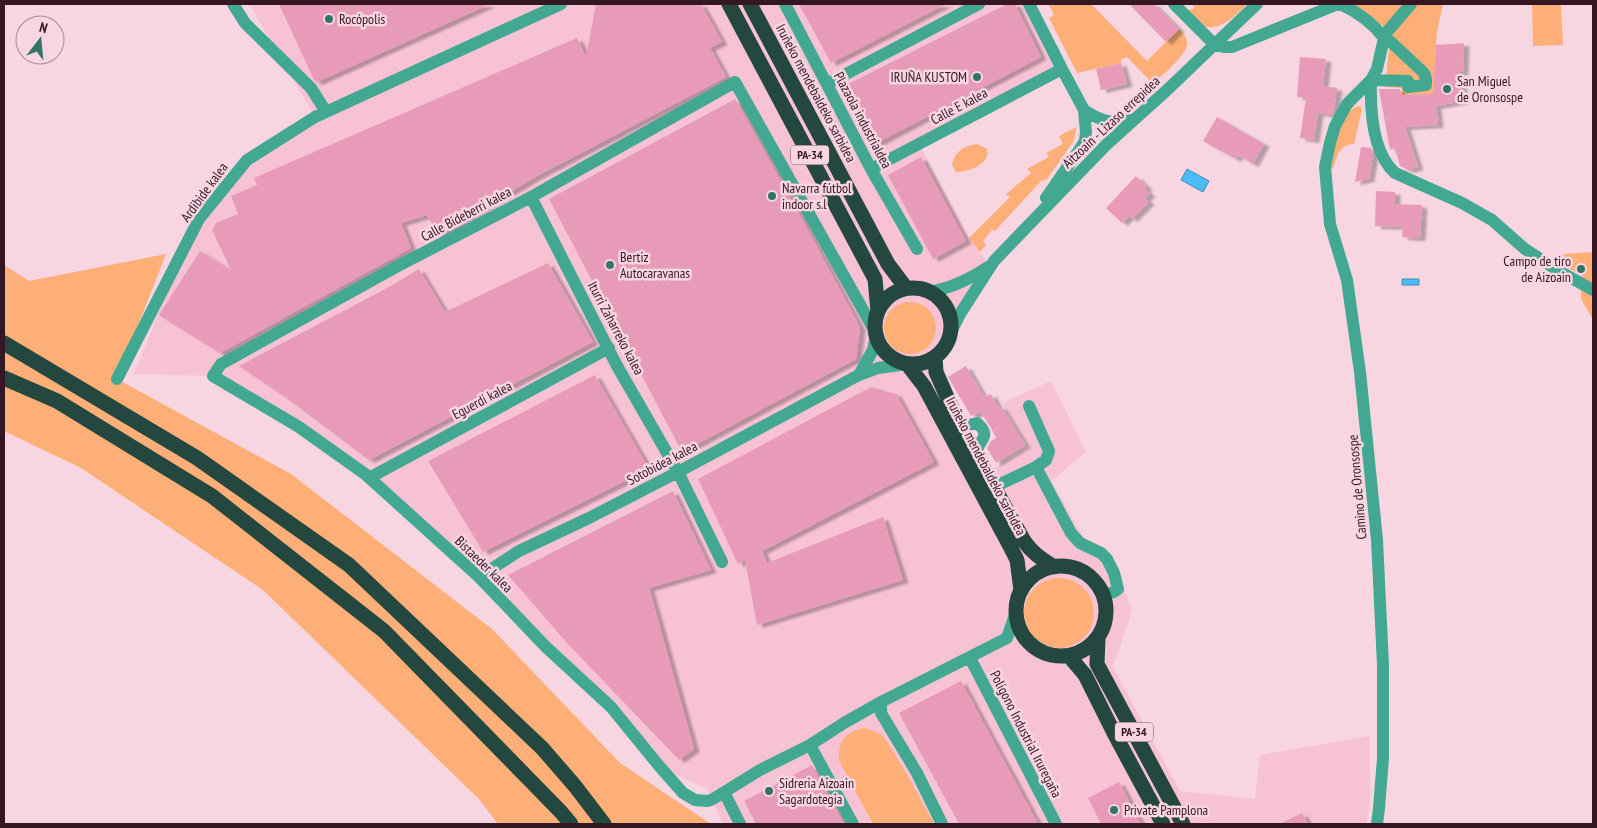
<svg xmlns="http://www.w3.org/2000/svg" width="1597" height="828" font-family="'PT Sans Narrow',sans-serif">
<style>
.built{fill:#f8c2d5}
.green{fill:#feaf77}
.water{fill:#4cbcf7;stroke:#458ab7}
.building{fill:#e89bb8;filter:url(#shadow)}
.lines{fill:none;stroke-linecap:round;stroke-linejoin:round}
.minor{stroke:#42a891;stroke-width:12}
.highway{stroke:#24483f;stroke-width:15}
.poi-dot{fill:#327465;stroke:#f7d6e1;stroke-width:2}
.labels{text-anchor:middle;stroke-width:5;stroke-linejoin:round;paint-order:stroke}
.shield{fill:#f7d6e1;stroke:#6e505c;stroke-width:1}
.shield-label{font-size:12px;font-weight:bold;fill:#341723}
.poi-label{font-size:14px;fill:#341723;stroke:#f7d6e1;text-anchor:start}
.street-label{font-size:14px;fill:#341723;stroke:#f7d6e1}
</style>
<defs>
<filter id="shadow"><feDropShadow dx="5.5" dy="3" stdDeviation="1" flood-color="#0004"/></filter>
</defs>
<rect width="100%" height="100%" fill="#f7d6e1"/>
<path class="built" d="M247 4H1029L1062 69 920 146 969 238 990 266 951 335 930 368V379L983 474 1029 448 1002 403 1051 381 1086 452 1051 481 1085 540 1111 555 1132 610 1113 667 1180 791 1255 799 1260 755 1370 736V803L1366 824H723L707 789 660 767 611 707 365 474 213 376 134 374 185 247 247 160 315 117 251 7Z"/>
<path class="green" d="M1048 4H1091L1147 61 1179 29C1183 33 1187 37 1187 42 1189 54 1161 76 1153 84L1127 57 1121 59V63L1077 73 1049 18 1054 15Z
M1192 4H1247C1235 16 1216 36 1198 23 1194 20 1190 15 1187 11L1195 8Z
M1353 4H1443L1437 31 1433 94 1402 95V88L1385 87 1390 38 1383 26Z
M1532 4H1561L1563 45 1533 46Z
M1360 106 1362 109 1354 144C1339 145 1337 156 1333 169L1328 168C1333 151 1340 108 1360 106Z
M1077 127 1073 142 1047 179 1041 181 995 231 992 230 983 241 986 245 980 252 969 238 1010 197 1006 194 1031 173 1027 169 1049 157 1046 153 1063 144 1059 136Z
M977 144 987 149C991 164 968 172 956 172L952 165C955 151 964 146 977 144Z
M1593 252V320L1581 299 1582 275 1557 262 1564 254Z
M166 254 117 379 291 474 492 629 620 763 711 824H498L479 799 263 590 81 468 4 431V265L29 281Z
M884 328a26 26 0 1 1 52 0a26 26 0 1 1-52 0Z
M1024 613a35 35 0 1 1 70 0a35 35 0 1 1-70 0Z
M864 728 874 731 883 736 888 743 909 778 934 824H873L839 761C838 742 845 732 864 728Z"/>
<path class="water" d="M1187 169 1209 181 1203 192 1181 180Z
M1402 279H1419V285H1402Z"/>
<path class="building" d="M279 4H490L317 82 314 80Z
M596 4H701L722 42 710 48 726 77 537 176 438 235 427 215 401 223 411 248 220 353 159 315 200 251 231 270 212 230 216 223 238 214 231 196 257 185 254 178 577 38 586 57Z
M799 4H946L831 63Z
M1007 4H1015L1041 57 875 144 844 86Z
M1129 4H1154L1179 29 1166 42Z
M1464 43 1463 72H1459L1464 101 1436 106 1438 125 1405 127 1418 167 1409 170 1400 166 1395 148 1390 150 1379 89H1400L1402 95 1433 94 1436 45Z
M1300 57 1326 59 1323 86 1337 88 1334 110 1332 115 1318 113 1314 140 1300 138 1306 98 1297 97Z
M1121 63 1127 84 1101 90 1096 69Z
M735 99 801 217 860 327 856 359 682 452 549 199Z
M1217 117 1264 144 1253 164 1238 155 1236 159 1203 141Z
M1361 147 1371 148 1373 154 1369 179 1355 182Z
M921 157 966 241 933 259 888 175Z
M1136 176 1147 187 1145 189 1150 194 1145 198 1149 202 1132 219 1129 216 1122 223 1106 208Z
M1376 191 1395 192V204L1422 205 1420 238 1402 237 1403 227 1375 226Z
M548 263 593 342 369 460 288 399 239 366 389 287 419 269 445 312Z
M966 366 984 397 991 394 998 407 1001 406 1025 445 996 463 987 448 991 441 996 438 991 428 981 412 971 416 948 377Z
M595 375 649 469 483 552 428 461Z
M871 387 896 394 934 462 762 551 767 563 883 517 903 580 757 625 745 560 738 564 698 479Z
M673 491 711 570 649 588 694 749 679 760 567 643 508 575Z
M961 681 1038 824H959L899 713Z
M812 765 844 824H756L744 801Z
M1119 782 1141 824H1101L1088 798Z
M1302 813 1308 824H1280Z"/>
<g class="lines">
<path class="minor" d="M233 4 245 23 311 88 326 112
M785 4 871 169 917 249
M1029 4 1062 69 1084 110 1086 132 1085 141 1080 149 1046 198
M1174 4 1215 45
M1340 4C1358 12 1372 22 1384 38L1377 69 1371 80 1347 104 1335 126 1330 143 1325 167 1330 224 1347 280 1360 372 1377 540 1383 665V758L1379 808 1377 824
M1215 45 1224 47H1232L1338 4
M1371 80C1370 109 1372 152 1395 173L1462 203 1492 220 1525 249 1557 270 1593 290
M1371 80 1408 81V87L1426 85V79L1424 73 1391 42 1384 38 1386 33 1411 4
M827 84 979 4
M1084 110C1104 123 1112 124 1135 119
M871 169 1062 69
M531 197 616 364 678 472 722 562
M930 292C953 287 968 280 988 267
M876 333 735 82 531 197 396 267 221 364 213 376 299 427 365 474 479 577 546 647 611 707 660 767 683 793 695 800 708 801 713 799 760 770 810 745 844 723 881 702 1007 638 1016 612
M950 334 960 314 994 261 1106 145 1166 91 1257 4
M859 375 873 350 876 336
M117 379 199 219 247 160 315 117 561 4
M1029 406 1049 451 1046 460 1036 467
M958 422 969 425 977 423C993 437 978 439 976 454
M369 478 609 348
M994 487 1036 467 1071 533 1080 543 1101 553 1107 559 1114 573 1118 589 1114 592 1103 595
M479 577 519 551 589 518 678 472 857 376 878 368 907 364
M970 658 1056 824
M881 702V713L917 773 942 824
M810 745 853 824
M724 792 740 824"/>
<path class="highway" d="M729 4 875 279 878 311
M750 4 888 264 906 288
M875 326a38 38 0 1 1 76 0a38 38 0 1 1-76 0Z
M4 343 197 458 349 565 542 748 575 786 604 824
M935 357 936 372 958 422 1024 541C1032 553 1042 559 1054 567
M907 364 924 386 1011 548 1017 560 1021 590
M4 378 57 401 212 496 384 631 561 812 571 824
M1016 611a45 45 0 1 1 90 0a45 45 0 1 1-90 0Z
M1098 638 1097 664 1183 824
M1069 656 1085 675 1114 733 1163 824"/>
</g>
<g class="poi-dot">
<circle cx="329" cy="19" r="5"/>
<circle cx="977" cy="77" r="5"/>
<circle cx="1447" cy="89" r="5"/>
<circle cx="772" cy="196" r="5"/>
<circle cx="610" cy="265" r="5"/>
<circle cx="1581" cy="269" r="5"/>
<circle cx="769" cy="791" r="5"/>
<circle cx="1114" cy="810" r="5"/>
</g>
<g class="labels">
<g class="shield">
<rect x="791" y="145.5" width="38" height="19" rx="4"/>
<rect x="1115" y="722.5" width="38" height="19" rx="4"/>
</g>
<g class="shield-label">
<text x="810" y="159">PA-34</text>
<text x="1134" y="736">PA-34</text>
</g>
<g class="poi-label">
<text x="339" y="24">Rocópolis</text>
<text x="967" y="82" text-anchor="end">IRUÑA KUSTOM</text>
<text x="1457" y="86">San Miguel<tspan x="1457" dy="16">de Oronsospe</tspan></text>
<text x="782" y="193">Navarra fútbol<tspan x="782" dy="16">indoor s.l</tspan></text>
<text x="620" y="262">Bertiz<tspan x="620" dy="16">Autocaravanas</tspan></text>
<text x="1571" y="266" text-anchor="end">Campo de tiro<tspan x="1571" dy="16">de Aizoain</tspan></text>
<text x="779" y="788">Sidreria Aizoain<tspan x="779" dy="16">Sagardotegia</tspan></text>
<text x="1124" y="815">Private Pamplona</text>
</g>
<g class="street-label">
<text transform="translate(816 93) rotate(62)" y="5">Iruñeko mendebaldeko sarbidea</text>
<text transform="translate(959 106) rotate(-28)" y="5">Calle E kalea</text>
<text transform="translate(863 120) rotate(62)" y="5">Plazaola industrialdea</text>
<text transform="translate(1111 122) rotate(-43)" y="5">Aitzoain - Lizaso errepidea</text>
<text transform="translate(204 192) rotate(-54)" y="5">Ardibide kalea</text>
<text transform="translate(466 214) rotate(-28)" y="5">Calle Bideberri kalea</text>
<text transform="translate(616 328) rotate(62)" y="5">Iturri Zaharreko kalea</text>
<text transform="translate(482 400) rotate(-28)" y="5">Eguerdi kalea</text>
<text transform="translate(662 463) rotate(-28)" y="5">Sotobidea kalea</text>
<text transform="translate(986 466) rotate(62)" y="5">Iruñeko mendebaldeko sarbidea</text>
<text transform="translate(1357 487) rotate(-95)" y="5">Camino de Oronsospe</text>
<text transform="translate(484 564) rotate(44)" y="5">Bistaeder kalea</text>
<text transform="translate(1026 734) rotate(63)" y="5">Polígono Industrial Iruregaña</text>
</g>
</g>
<rect width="1597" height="828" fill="none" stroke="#341723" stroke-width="10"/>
<g transform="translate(40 40) rotate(16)"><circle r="24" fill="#f7d6e1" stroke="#a98a95"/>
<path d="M0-4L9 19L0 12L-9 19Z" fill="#327465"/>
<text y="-8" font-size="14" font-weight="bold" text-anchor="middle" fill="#341723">N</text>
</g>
</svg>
